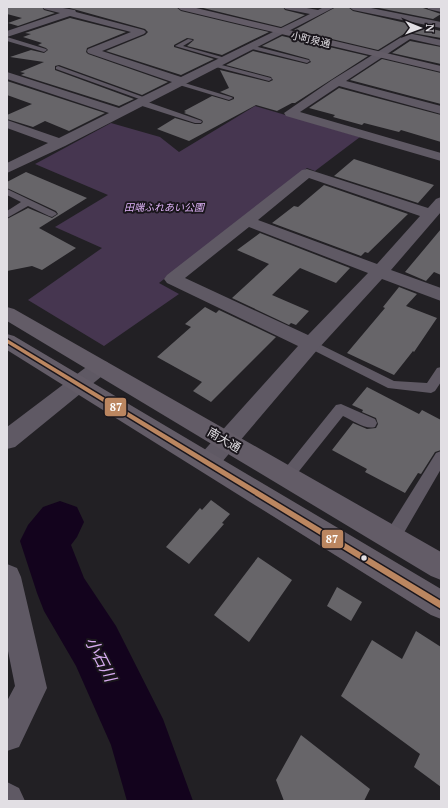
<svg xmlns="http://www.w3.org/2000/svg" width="448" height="808" font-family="'PT Serif','Noto Sans JP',serif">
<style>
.green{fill:#463650}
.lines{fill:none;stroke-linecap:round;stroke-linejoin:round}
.river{fill:#13031d;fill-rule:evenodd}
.building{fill:#676569}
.lane{fill:#5f5964;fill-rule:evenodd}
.street{fill:#5f5964;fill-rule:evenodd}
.secondary{fill:#635c67;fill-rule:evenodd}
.bus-1-casing{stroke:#1a161c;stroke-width:3}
.bus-1{fill:#bb8660;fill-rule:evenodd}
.bus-dot{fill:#e2dfe4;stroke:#1a161c;stroke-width:1.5}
.labels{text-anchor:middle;stroke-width:4;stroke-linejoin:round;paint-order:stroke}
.far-street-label{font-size:10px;fill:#e2dfe4;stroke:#1a161c}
.far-park-label{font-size:10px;font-style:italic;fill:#e0b4f9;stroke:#1a161c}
.street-label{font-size:12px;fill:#e2dfe4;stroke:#1a161c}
.near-water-label{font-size:16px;font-style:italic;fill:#d7acf0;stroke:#1a161c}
.line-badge{stroke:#1a161c;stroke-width:1.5}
.badge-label{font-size:11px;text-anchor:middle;font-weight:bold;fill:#fff}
</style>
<rect width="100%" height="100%" fill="#222024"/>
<path class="green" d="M255 106 360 137 315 171 307 168 159 283 179 294 104 346 28 300 102 248 55 227 108 195 35 164 111 123 160 137 179 152Z"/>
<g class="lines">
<path class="river" d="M60 501 77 507 84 522 77 537 71 545 84 578 116 626 163 719 193 801H127L111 745 76 666 44 611 37 593 20 541 28 525 43 507Z"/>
</g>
<path class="building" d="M7 7H42L44 10 55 13 18 26 8 23 22 18 7 14Z
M66 7H176L181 11 269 32 222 55 187 46 194 40 193 39 187 38 174 45V47L214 59 181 75 106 51 145 35 148 32 145 29Z
M199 7H283L285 10 305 15 281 27Z
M336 7H348L353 11 441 31V38L407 32 378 50 294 30Z
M374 7H420L441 14 433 19Z
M70 18 126 32 87 48 86 52 88 54 168 82 142 95 59 65 55 66V70L134 99 119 106 21 75 25 73 20 72 44 62 10 57 31 50 44 53 48 50 46 48 38 45 42 43 23 37 31 34 25 33Z
M282 36 368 56 295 103H292L277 111 256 105 189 141 157 129 175 118 195 124H201L203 122 202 120 184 113 186 112 184 111 212 96 229 101 234 99V97L220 92 229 88 220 70 269 82 273 80 271 77 226 65 253 51 307 64 311 62 309 59 262 46Z
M410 41 441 47V64L392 53Z
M382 59 441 73V104L350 80Z
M7 81 105 113 69 131 45 121 33 127 7 119V115L32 104 7 95Z
M339 88 441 115V142L401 130 399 132 364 123 362 125 333 117 335 115 309 108Z
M354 159 434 185 418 203 334 176Z
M26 172 87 198 39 228 76 248 42 270 32 266 7 271V219L28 208 52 218 58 214 56 211 7 188V182Z
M324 185 408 214 368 253 365 252 361 256 272 223 294 206 298 207Z
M441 229V275L434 272 426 281 405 272Z
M260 233 350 268 336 283 300 268 272 295 309 311 296 325 291 323 289 325 232 298 269 264 237 250Z
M399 287 417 294 406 306 437 318 414 352 413 351 394 375 347 353 385 308 383 307Z
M205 307 216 313 219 310 276 337 211 402 193 391 202 382 157 357 191 327 185 324Z
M367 387 419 414 422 410 441 420V450L435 452 421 474 418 473 405 493 365 472 367 469 332 450 353 423 367 429 376 428 378 424 376 418 362 412 363 410 352 405Z
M211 500 230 514 222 523 224 524 189 564 166 547 200 508 202 510Z
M258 557 292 580 249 642 214 615Z
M337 587 362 602 351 621 327 606Z
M416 631 441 647V787L414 767 420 754 341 696 372 640 402 659Z
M301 735 370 789 364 801H284L276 780Z"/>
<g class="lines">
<path class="lane" d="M7 37 46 49 47 50 44 52 7 41Z
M188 39 193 40 183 46 229 59 226 61 175 46Z
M250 45 309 60 310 61 307 63 248 48 247 47Z
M214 63 271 78 272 79 269 81 212 66V64Z
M58 66 146 98 148 99 146 100H142L56 69V67Z
M178 81 231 97 233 98 229 100 176 84V82Z
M136 100H142L202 121 201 123H195L136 104Z
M7 189 55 212 57 214 52 217 49 216 28 206 7 218V211L21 202 7 195Z
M311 340 394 381 427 383 437 368 441 367V382L435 391 431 393 388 388 307 347 305 344 307 341Z
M341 404 375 419 377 423 375 427C365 430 352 420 343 416L292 480 287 482 282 480 280 476 282 472 336 405Z
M441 451V469L398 543 392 545 386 543 384 538 386 533 436 453Z"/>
<path class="street" d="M43 7H57L75 10 76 12 144 30 146 32 144 34 102 51 181 77 310 14 285 9 284 7H301L318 10 324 7H335L65 146 7 173V163L48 143 7 128V120L59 138 109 113 7 79V72L119 108 172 82 88 53 87 51 88 49 131 32 70 16 7 37V31L60 13 44 9Z
M349 7H366L441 22V28L353 10Z
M427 7H441V12L428 9Z
M408 33 441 40V46L410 39 346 81 441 106V114L339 86 300 112 441 153V161L286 116 284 113 332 80Z
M307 169 428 208 436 199 441 197V212L391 270 441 288V301L382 279 318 349 216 469 208 472 200 469 196 462 200 455 298 346 167 283 164 279 167 275 302 170ZM309 178 420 216 377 264 258 220ZM249 227 368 273 308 335 185 278Z
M100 360 107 362 110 367 107 372 15 447 7 449V427L93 362Z
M7 564 17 568 21 577 47 688 19 747 7 751V701L15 686 7 646Z
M7 782 19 788 25 801H7Z"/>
<path class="secondary" d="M177 7H192L441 66V72L181 10Z
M7 307 14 309 441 552V580L431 576 7 321Z
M7 334 14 336 441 589V619L431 615 7 350Z"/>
<defs>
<path id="bus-1" d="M7 339 441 601V609L7 343Z"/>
</defs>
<use href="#bus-1" class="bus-1-casing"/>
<use href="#bus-1" class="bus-1"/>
</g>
<circle class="bus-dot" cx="364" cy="558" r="3.5"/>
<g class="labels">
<g class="far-street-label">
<text transform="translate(311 39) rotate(13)" y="4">小町泉通</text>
</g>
<g class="far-park-label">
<text x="164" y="211">田端ふれあい公園</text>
</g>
<g class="street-label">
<text transform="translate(224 440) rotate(30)" y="4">南大通</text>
</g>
<g class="near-water-label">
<text transform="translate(101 659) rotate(63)" y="6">小石川</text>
</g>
</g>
<g class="line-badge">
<rect x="104" y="397" width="23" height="20" rx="4" fill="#bb8660"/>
<rect x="321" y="529" width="23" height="20" rx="4" fill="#bb8660"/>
</g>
<g class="badge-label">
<text x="116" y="411">87</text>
<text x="332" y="543">87</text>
</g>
<rect width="448" height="808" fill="none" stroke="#e2dfe4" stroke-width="16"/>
<g transform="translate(420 28) rotate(91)" stroke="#1a161c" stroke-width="3" paint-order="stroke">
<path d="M0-3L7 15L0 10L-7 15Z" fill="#e2dfe4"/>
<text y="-6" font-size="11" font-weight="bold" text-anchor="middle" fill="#e2dfe4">N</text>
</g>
</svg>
